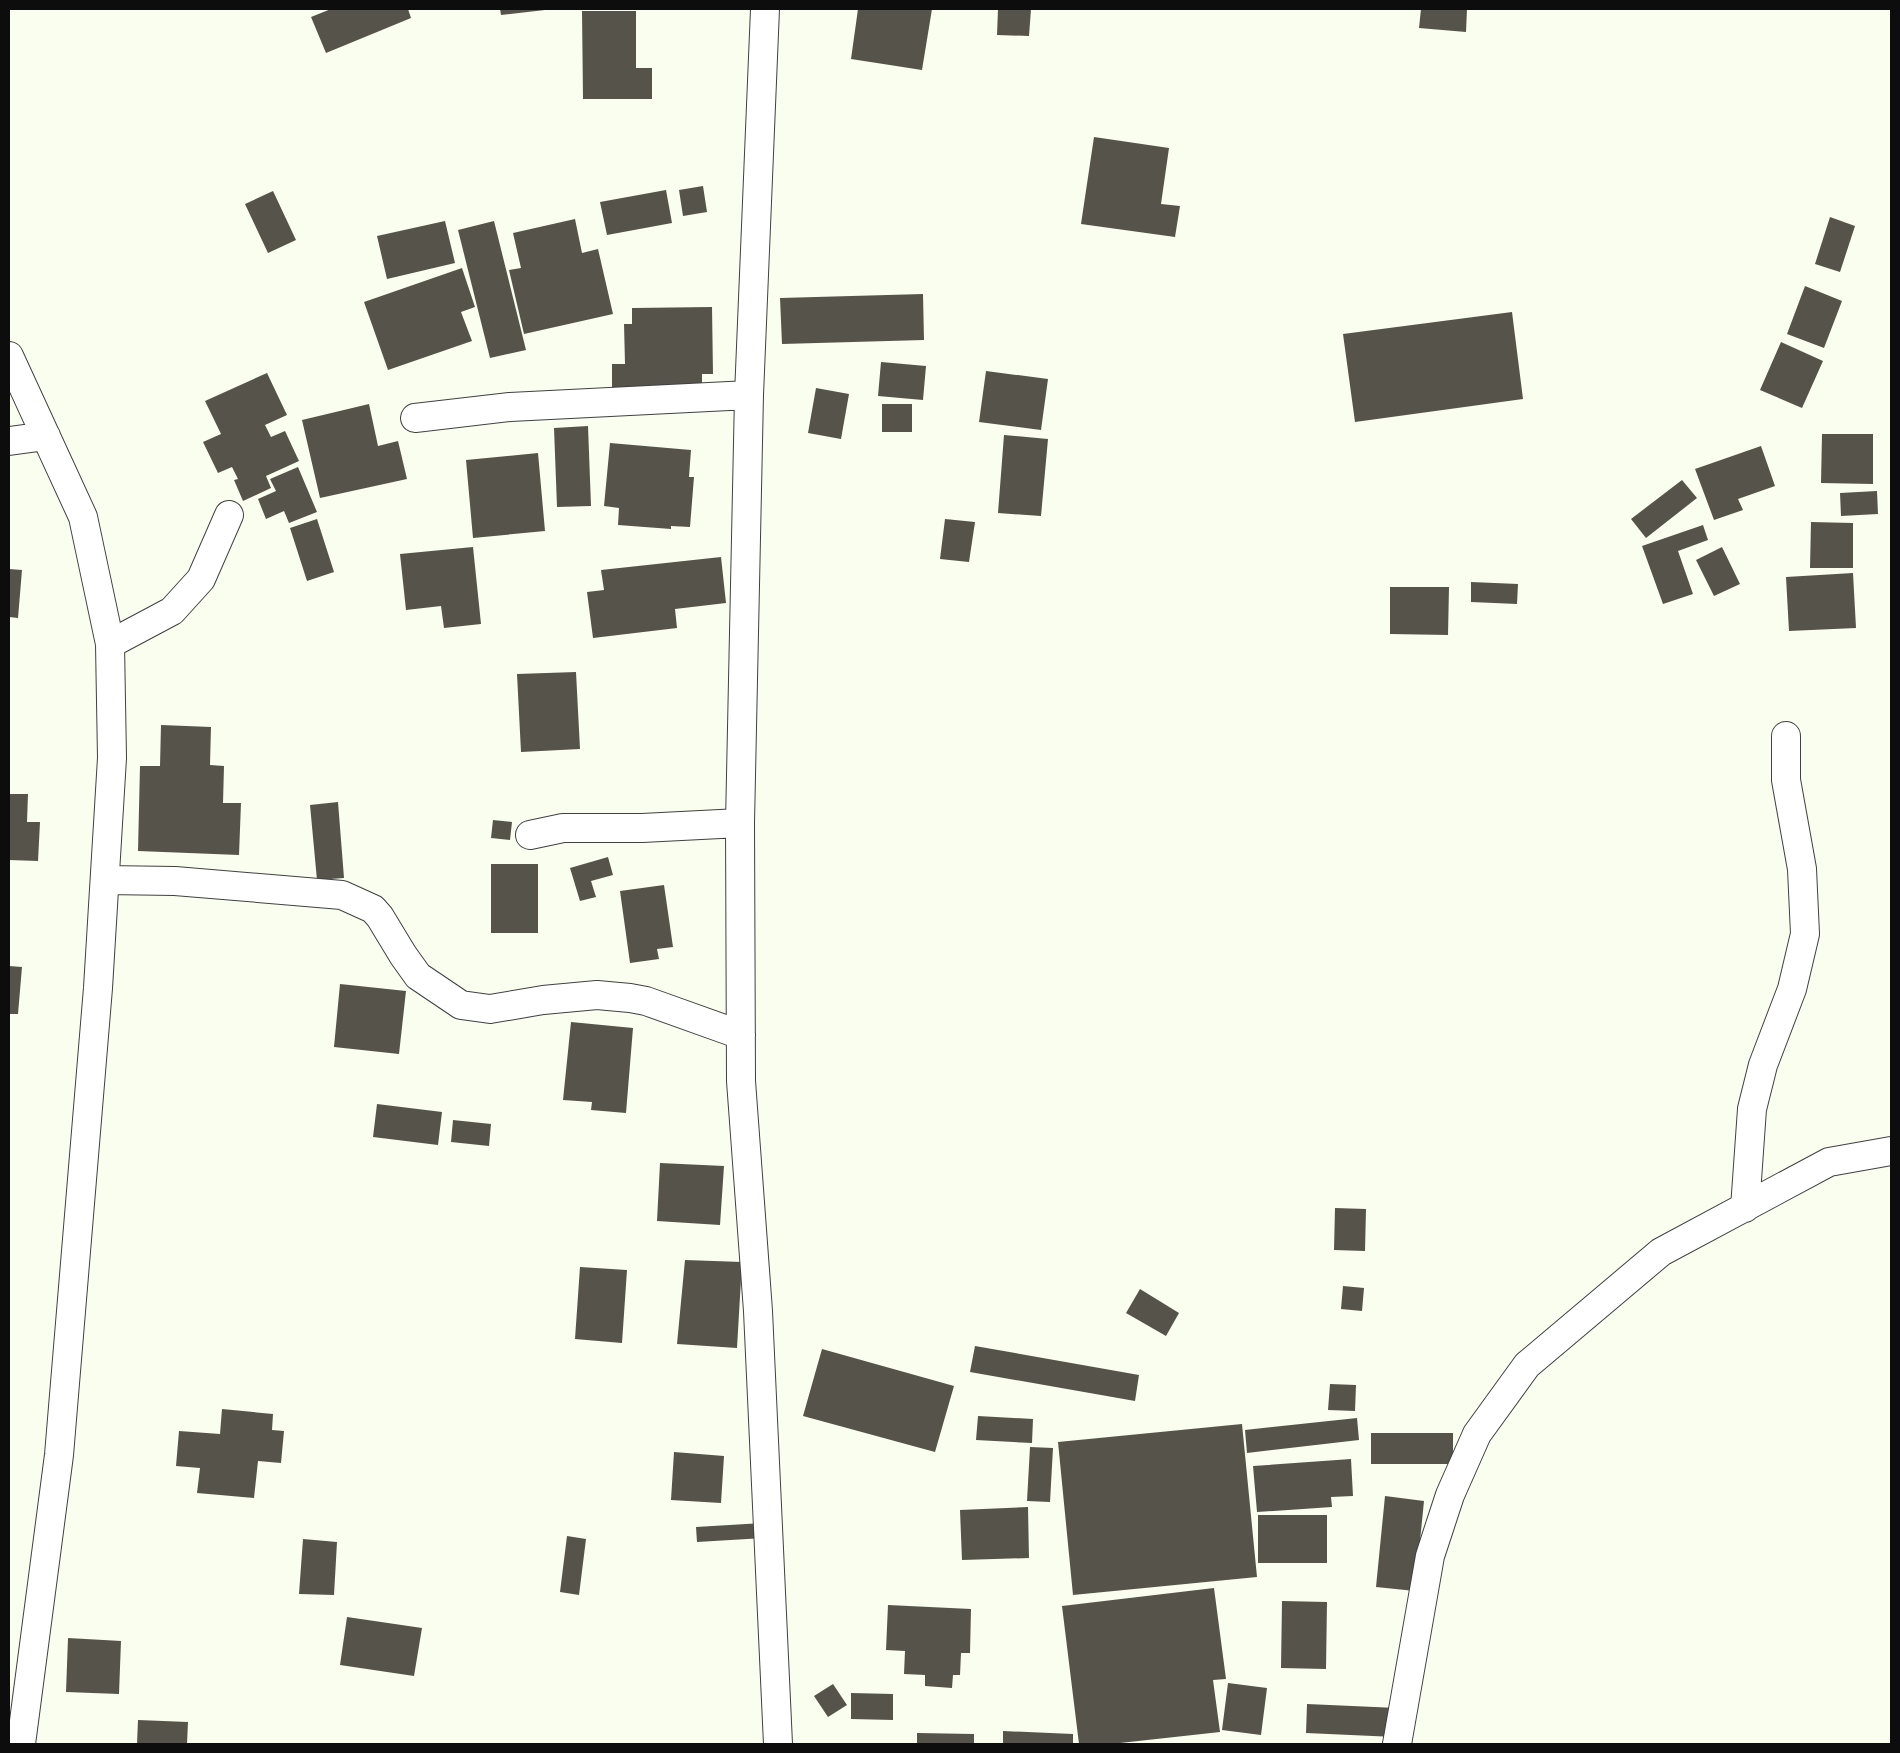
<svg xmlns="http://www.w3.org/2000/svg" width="1900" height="1753" font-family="'Times New Roman',serif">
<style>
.building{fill:#56544a}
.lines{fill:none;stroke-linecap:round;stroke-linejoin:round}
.minor-casing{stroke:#404040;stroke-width:30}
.minor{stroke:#fff;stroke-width:28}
</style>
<rect width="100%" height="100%" fill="#f9feef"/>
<path class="building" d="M331 9H408L411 18 326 53 311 17Z
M500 9H545V10L501 15Z
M858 9H932L922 70 851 59Z
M998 9H1031L1029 36 997 35Z
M1421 9H1467L1466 32 1419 28Z
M582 11H636V68H652V99H583Z
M1094 137 1169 148 1161 204 1180 206 1175 237 1081 224Z
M703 186 707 212 683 216 679 190Z
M666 190 672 223 607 235 600 202Z
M273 191 296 240 268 253 245 204Z
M1830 217 1855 226 1840 272 1815 264Z
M575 219 582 253 598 249 613 314 524 334 509 270 521 268 513 233Z
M445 221 455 263 387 279 377 236Z
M494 221 526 350 490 358 458 230Z
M462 268 475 307 461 312 472 341 388 370 364 302Z
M1805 286 1842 301 1824 348 1787 334Z
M923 294 924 340 782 344 780 298Z
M712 307 713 374H702V394H612V364H625L624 324H632V308Z
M1512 312 1523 399 1355 422 1343 334Z
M1781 342 1823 361 1802 408 1760 390Z
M881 362 926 366 923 400 878 396Z
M986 371 1048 379 1041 430 979 422Z
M267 373 287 415 265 425 271 437 285 431 299 461 266 476 271 488 243 501 234 480 238 479 232 467 218 473 203 442 221 434 205 401Z
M816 388 849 394 841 439 808 433Z
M369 404 378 446 398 441 407 479 320 498 302 420Z
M882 404H912V432H882Z
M588 426 591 506 557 507 554 428Z
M1822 434H1873V484L1821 483Z
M1004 435 1048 439 1041 516 998 513Z
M610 443 691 450 689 477H694L690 527 671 526V529L618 525 619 508 604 506Z
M1761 446 1775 486 1738 499 1743 510 1714 520 1695 469Z
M538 453 545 531 473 538 466 460Z
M298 467 317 512 289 523 284 511 266 519 258 499 276 491 270 479Z
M1682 480 1697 498 1646 538 1631 519Z
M1877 491 1878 514 1841 516 1840 493Z
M317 519 334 572 307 581 290 528Z
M945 519 975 522 969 562 940 559Z
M1811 522 1853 523V568H1810Z
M1703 525 1708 540 1678 551 1693 594 1663 604 1642 546Z
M473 547 481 624 444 628 441 606 406 610 400 554Z
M1722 547 1740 584 1714 596 1696 560Z
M721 557 726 603 675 609 677 628 593 638 587 592 604 590 601 570Z
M9 569 22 570 18 618 9 617Z
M1853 573 1856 628 1789 631 1786 577Z
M1471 582 1518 584 1517 604 1471 602Z
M1390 587H1449L1448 635 1390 634Z
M576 672 580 749 521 752 517 674Z
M161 725 211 727 210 765 224 766 223 803H241L239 855 138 851 140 766H160Z
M9 794H28L27 822H40L38 861 9 860Z
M338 802 344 878 317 880 310 805Z
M493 820 512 822 510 840 491 838Z
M608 857 613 875 591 881 596 897 580 901 570 868Z
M491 864H538V933H491Z
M664 885 673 947 657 949 659 959 630 963 620 891Z
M9 966 22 967 18 1014H9Z
M340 984 406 991 399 1054 334 1047Z
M571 1022 633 1028 626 1113 591 1110 592 1102 563 1100Z
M377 1104 442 1112 438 1145 373 1137Z
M453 1120 491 1124 489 1146 451 1142Z
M660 1163 724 1166 720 1225 657 1221Z
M1335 1208 1366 1209 1365 1251 1334 1250Z
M685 1260 742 1262 737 1348 677 1344Z
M580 1267 627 1270 622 1343 575 1339Z
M1343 1286 1364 1288 1362 1311 1341 1309Z
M1140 1289 1179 1313 1166 1336 1126 1313Z
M975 1346 1139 1375 1135 1401 970 1372Z
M822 1349 954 1386 935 1452 803 1416Z
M1330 1384 1356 1385 1355 1411 1328 1410Z
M222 1409 273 1414 272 1430 284 1431 281 1463 258 1461 254 1498 197 1493 200 1468 176 1466 179 1431 220 1434Z
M978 1416 1033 1419 1032 1443 976 1440Z
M1357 1418 1359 1440 1247 1453 1245 1430Z
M1242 1424 1257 1577 1073 1595 1058 1442Z
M1371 1433H1453V1464H1371Z
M1030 1447 1053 1448 1050 1502 1027 1501Z
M674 1452 724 1456 721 1503 671 1500Z
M1351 1459 1353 1496 1331 1497 1332 1507 1257 1512 1253 1466Z
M1385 1496 1424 1501 1415 1591 1376 1587Z
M1028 1507 1029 1558 962 1560 960 1510Z
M1258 1515H1327V1563H1258Z
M763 1523 764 1538 697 1542 696 1527Z
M567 1536 586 1539 579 1595 560 1592Z
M303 1539 337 1542 334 1595 299 1594Z
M1214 1588 1226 1679 1213 1680 1220 1732 1111 1744H1079L1062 1606Z
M1282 1601 1327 1602 1326 1669 1281 1668Z
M888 1605 971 1609 970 1653H961L960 1675H953L952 1688 925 1686V1675L904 1674 905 1651 886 1650Z
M347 1617 422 1628 414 1676 340 1665Z
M68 1638 121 1641 119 1694 66 1692Z
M1228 1683 1267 1688 1261 1735 1222 1730Z
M833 1684 847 1705 828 1717 814 1696Z
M851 1693 893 1694V1720L851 1719Z
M1307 1704 1397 1708 1395 1737 1306 1733Z
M138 1720 188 1722 187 1744H137Z
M1003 1731 1073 1734V1744H1003Z
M917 1733 974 1734V1744H917Z"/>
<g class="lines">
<defs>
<path id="minor" d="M765 9 749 395 740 823 741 1081 758 1311 778 1744
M9 356 83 517 110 644 112 758 98 988 59 1455 21 1744
M415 418 510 407 749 395
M9 441 46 436
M110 644 172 611 201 579 229 515
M530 835 563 828H642L740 823
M105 880 175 881 342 895 373 909 380 917 403 955 418 976 461 1005 490 1009 543 1000 597 995 630 998 646 1001 741 1035
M1745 1208 1752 1109 1763 1065 1792 989 1805 934 1802 869 1786 780V736
M1397 1744 1430 1556 1450 1495 1477 1434 1527 1365 1661 1252 1829 1162 1891 1151"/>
</defs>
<use href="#minor" class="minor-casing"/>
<use href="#minor" class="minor"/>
</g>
<rect width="1900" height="1753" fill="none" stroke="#0d0d0d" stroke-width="20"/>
</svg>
